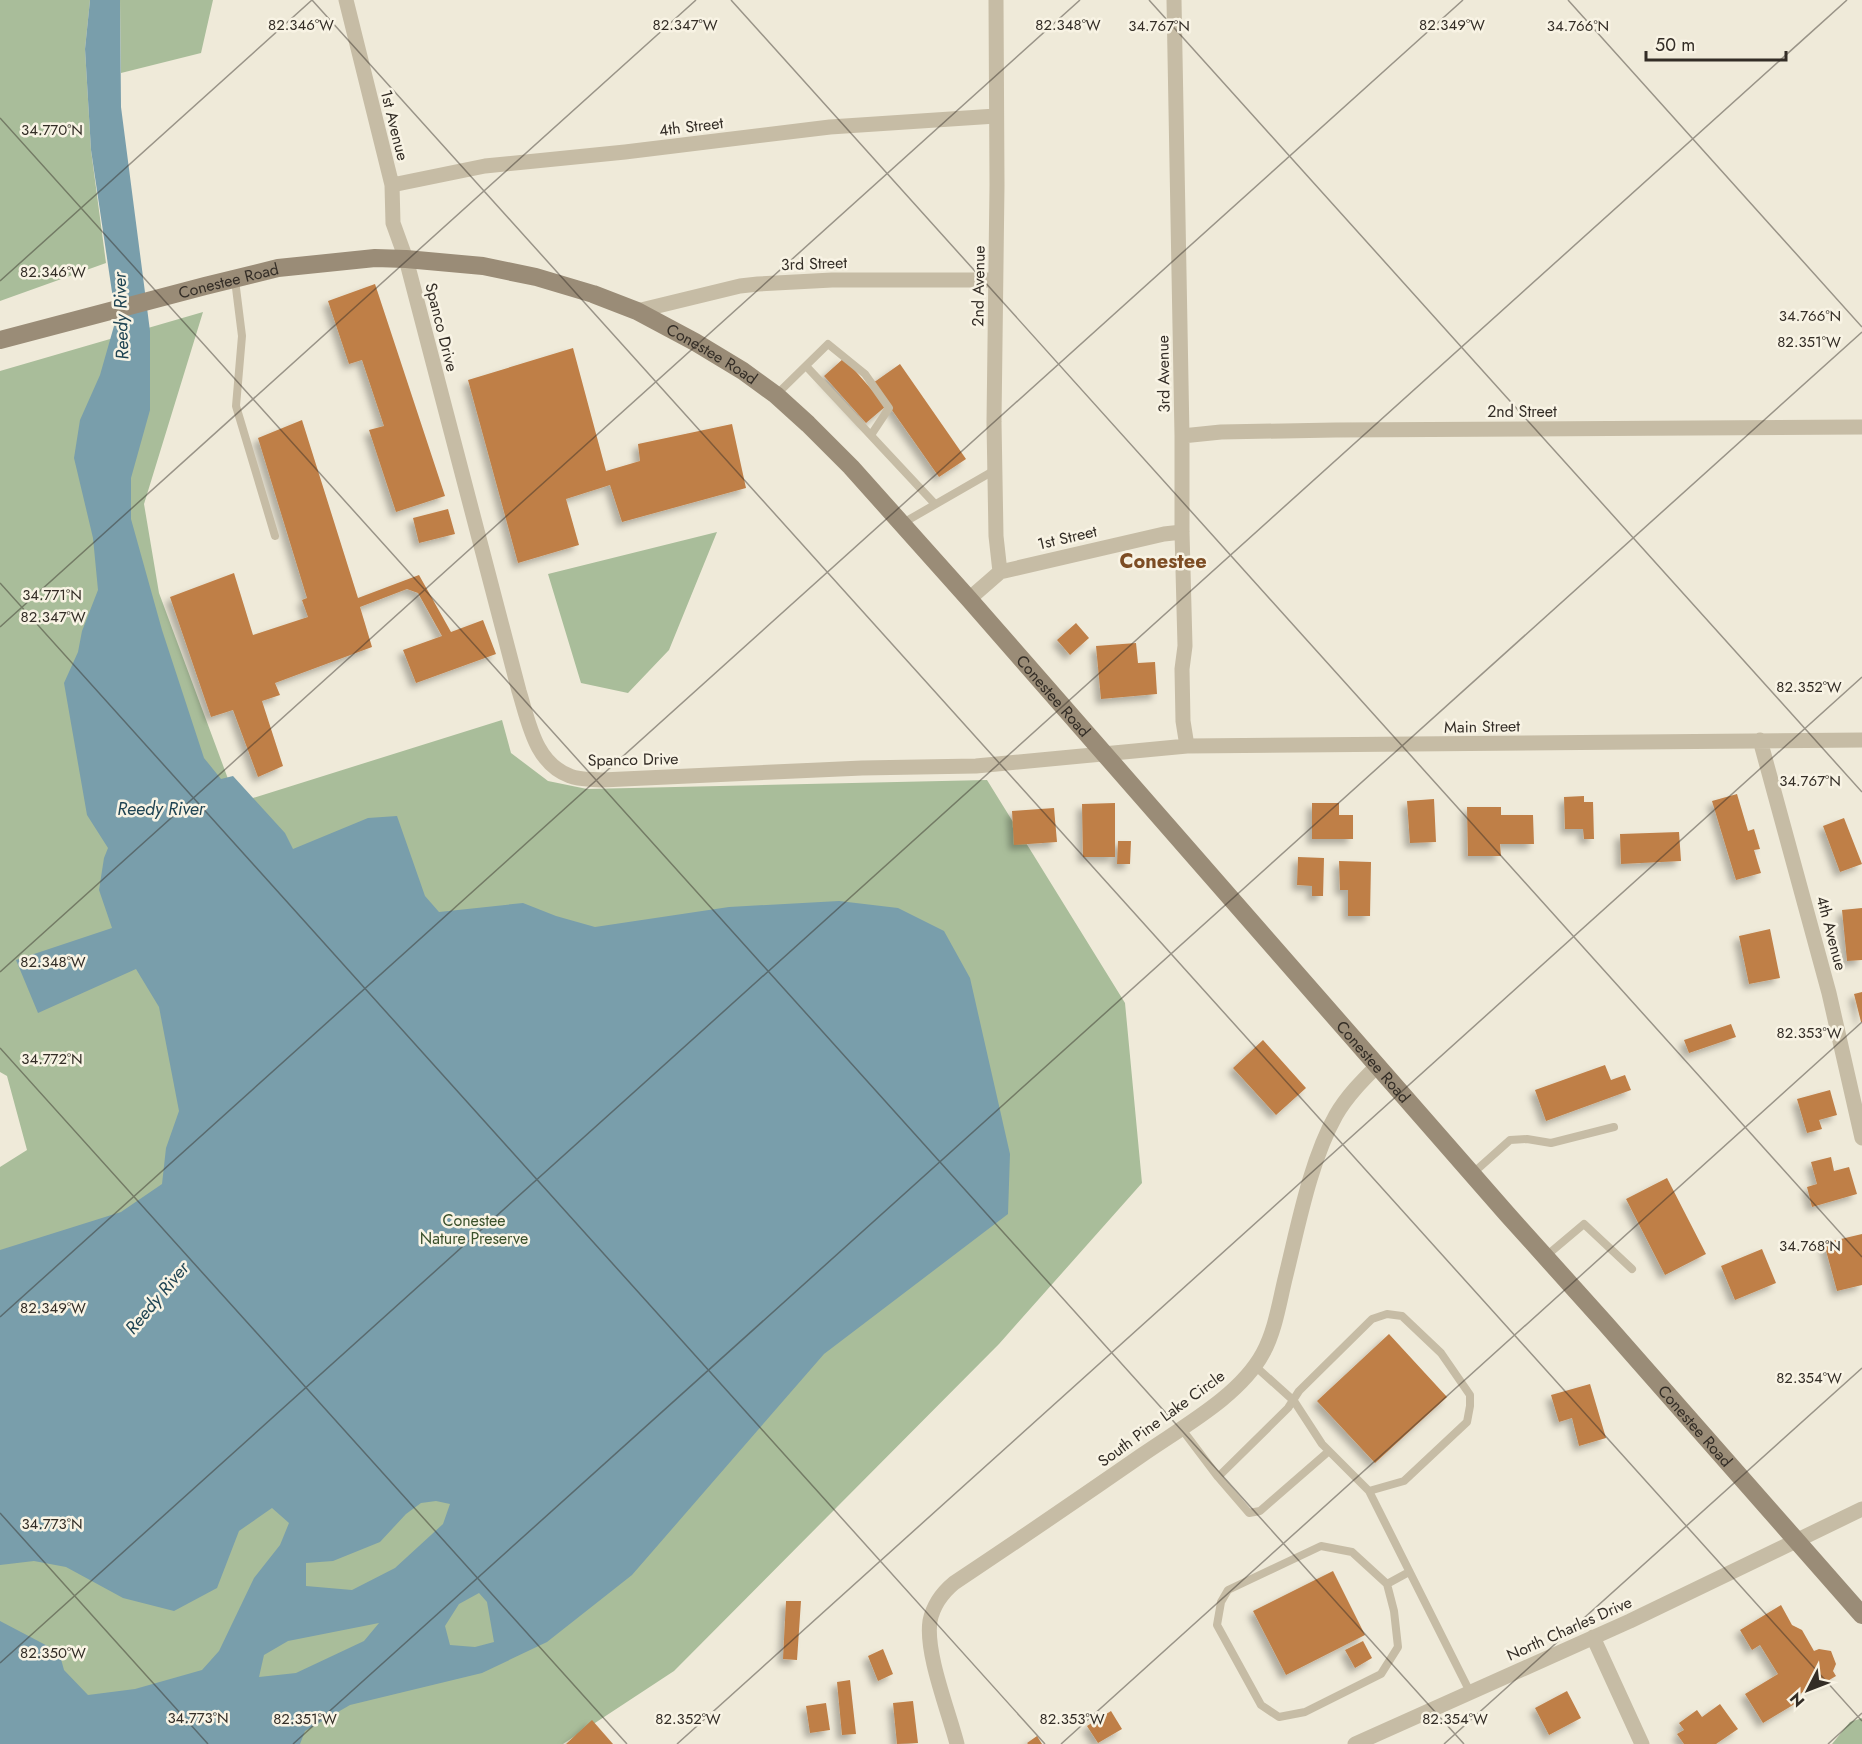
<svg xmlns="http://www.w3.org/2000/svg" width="1862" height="1744" font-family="Jost,sans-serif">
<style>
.green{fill:#a9bd9a}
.water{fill:#799eab;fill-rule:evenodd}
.building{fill:#bf7f47;filter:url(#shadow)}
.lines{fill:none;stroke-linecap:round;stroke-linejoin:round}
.lane{stroke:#c6bca5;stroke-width:8}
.street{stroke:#c6bca5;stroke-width:15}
.secondary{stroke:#9a8c77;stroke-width:18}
.ticks{fill:none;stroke:#332d26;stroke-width:1.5;stroke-opacity:0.45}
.labels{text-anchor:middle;stroke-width:5;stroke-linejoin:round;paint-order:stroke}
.street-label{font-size:16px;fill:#332d26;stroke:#f8f3e4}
.park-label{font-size:16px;fill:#3a502b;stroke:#f8f3e4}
.water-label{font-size:18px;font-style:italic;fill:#1e4352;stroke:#f8f3e4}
.quarter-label{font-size:20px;font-weight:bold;fill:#7d4d24;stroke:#f8f3e4}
.ticks-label{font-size:15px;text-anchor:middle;fill:#332d26;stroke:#f8f3e4;stroke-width:5;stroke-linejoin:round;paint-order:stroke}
</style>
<defs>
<filter id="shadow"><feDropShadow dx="-5" dy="5" stdDeviation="3" flood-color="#0004"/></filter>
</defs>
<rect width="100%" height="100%" fill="#efead9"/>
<path class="green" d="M0 0H90L85 49 91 150 106 263 0 301Z
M120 0H213L201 53 121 73Z
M203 312 144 504 159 593 237 803 502 720 511 753 548 781 587 789 987 780 1125 1003 1142 1183 999 1344 674 1671 563 1744H0V1167L27 1150 7 1076 0 1072V371Z
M717 532 669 650 628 693 581 683 548 574Z
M1862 1718V1744H1832L1850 1722Z"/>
<path class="water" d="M90 0H120L121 107 150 331V410L131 478V519L162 630 204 758 221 779 233 776 285 833 293 849 368 818 397 816 425 896 439 912 523 903 556 916 595 927 729 907 839 901 898 908 944 931 970 978 1010 1154 1008 1214 824 1354 632 1575 547 1642 482 1673 350 1705 305 1731 300 1744H0V1621L59 1652 64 1670 88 1695 135 1689 202 1670 219 1651 254 1578 280 1545 289 1523 272 1508 239 1531 217 1588 174 1611 123 1598 66 1567 34 1561 0 1565V1250L121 1212 162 1184 166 1148 179 1111 159 1007 136 969 38 1013 16 960 112 928 99 890 104 858 108 848 87 815 64 683 78 652 82 631 98 590 93 538 74 458 80 420 100 375 116 319 91 150 85 49ZM436 1501 450 1504 443 1524 395 1568 352 1590 306 1586V1563L333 1561 380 1542 406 1514 421 1503ZM479 1593 487 1602 494 1642 475 1647 450 1645 445 1626 459 1604ZM379 1623 364 1641 296 1673 259 1677 264 1655 288 1641Z"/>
<path class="building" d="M375 284 445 496 396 512 369 430 384 426 362 360 349 364 328 301Z
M573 348 606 471 640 461 638 444 732 424 746 488 622 522 610 485 566 499 579 545 518 563 468 380Z
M844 358 886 406 866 423 824 376Z
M900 364 966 459 939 477 873 383Z
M302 420 358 598 419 575 451 632 483 620 496 654 416 683 403 650 442 636 418 593 407 589 360 607 372 647 275 683 280 695 262 701 283 766 258 777 233 710 211 717 170 597 234 573 253 635 308 617 302 600 307 598 258 438Z
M448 509 455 534 419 543 413 518Z
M1076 623 1089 638 1070 655 1057 640Z
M1136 643 1138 663 1155 662 1157 694 1101 699 1096 646Z
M1737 794 1748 831 1754 829 1760 849 1754 850 1761 873 1736 880 1712 801Z
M1584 796V802H1593L1594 839H1584L1583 829H1565L1564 797Z
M1434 799 1436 842 1410 843 1407 801Z
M1115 803V857H1083L1082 804Z
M1312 803H1339V815H1353V839H1312Z
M1467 807H1501V815H1533L1534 844H1500L1501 856H1468Z
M1054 808 1057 842 1014 845 1012 811Z
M1844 818 1862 864 1840 872 1823 826Z
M1679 832 1681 861 1621 864 1620 834Z
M1118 841H1131L1130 864H1117Z
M1298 857 1324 858 1323 896H1312V886L1297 885Z
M1339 861 1371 862 1370 916H1348V890H1340Z
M1862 908V960L1847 961 1842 910Z
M1770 929 1780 978 1749 984 1739 936Z
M1862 992V1022H1861L1854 994Z
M1731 1024 1736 1037 1689 1053 1684 1040Z
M1263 1040 1306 1088 1276 1115 1233 1068Z
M1605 1065 1611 1080 1625 1075 1631 1090 1546 1121 1535 1090Z
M1830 1090 1837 1115 1819 1120 1822 1129 1807 1133 1797 1099Z
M1831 1157 1834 1171 1849 1167 1857 1194 1812 1207 1807 1187 1817 1184 1811 1162Z
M1667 1178 1706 1254 1665 1275 1626 1199Z
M1862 1234V1285L1837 1291 1824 1243Z
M1762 1249 1776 1283 1735 1300 1721 1266Z
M1389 1334 1447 1397 1375 1463 1317 1401Z
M1590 1384 1606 1438 1579 1446 1572 1418 1559 1422 1551 1395Z
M1333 1571 1365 1635 1286 1675 1253 1611Z
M786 1601H801L797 1660 783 1659Z
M1781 1605 1792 1625 1802 1630 1814 1651 1819 1649 1831 1651 1836 1664 1833 1671 1836 1676 1824 1683 1822 1680 1795 1697 1798 1702 1763 1723 1745 1694 1778 1674 1760 1645 1752 1650 1740 1630Z
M1363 1641 1372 1658 1355 1668 1345 1650Z
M883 1649 893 1674 878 1681 868 1656Z
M850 1680 856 1734 842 1735 837 1682Z
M1567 1691 1581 1718 1549 1735 1535 1708Z
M913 1701 918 1743 897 1744 893 1703Z
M826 1703 830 1730 810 1733 806 1706Z
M1720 1704 1738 1729 1716 1744H1684L1677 1734 1684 1730 1679 1723 1697 1710 1702 1717Z
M1111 1711 1122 1729 1098 1743 1087 1726Z
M592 1720 613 1744H566Z
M1037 1736 1042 1744H1028L1027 1743Z"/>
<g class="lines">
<path class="lane" d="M235 280 242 336 236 406 275 536
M806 366 934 503
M776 395 828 344 865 374 889 408 871 435
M903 523 995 470
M1472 1174 1510 1140 1527 1139 1551 1143 1614 1127
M1546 1256 1584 1224 1632 1269
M1255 1366 1294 1401 1322 1444 1369 1491 1470 1692
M1181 1428 1218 1477 1249 1513 1260 1511 1329 1451
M1218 1477 1288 1408 1299 1391 1372 1319 1387 1314 1402 1316 1441 1353 1470 1395V1406L1467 1422 1404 1481 1369 1491
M1387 1584 1352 1552 1321 1546 1228 1590 1221 1602 1217 1625 1261 1705 1279 1717 1305 1712 1381 1674 1398 1647 1394 1611 1387 1584 1409 1572"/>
<path class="street" d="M346 0 392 185 393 223 406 259 519 691C529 723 535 763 570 776 579 780 591 779 602 780L862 768 976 766 1187 746 1862 740
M996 0 997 185 994 422 996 536 1000 572
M1174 0 1182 436V532L1185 646 1182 669 1183 721 1187 746
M392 185 485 166 625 152 830 127 996 116
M637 311 740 286 758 284 832 280H995
M1182 436 1221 432 1335 430 1862 427
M969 599 1000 572 1164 534 1182 532
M1760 740 1829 993 1862 1138
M1593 1637 1642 1744
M957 1744C949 1712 925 1653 930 1621 933 1606 942 1593 954 1583 1017 1541 1080 1498 1142 1455 1182 1427 1240 1396 1263 1353 1275 1331 1279 1304 1285 1279 1298 1227 1310 1161 1336 1115 1347 1096 1362 1081 1377 1066
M1355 1744 1630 1621 1862 1509"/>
<path class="secondary" id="s1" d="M0 340 205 286 278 268 375 258 406 259 483 266 536 277 593 294 637 311 695 342 743 371 776 395 808 424 851 467 969 599 1507 1214 1605 1323 1862 1615"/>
</g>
<path class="ticks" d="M312 0 1862 1721M731 0 1862 1257M1149 0 1862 792M1568 0 1862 327M0 118 1464 1744M0 281 312 0M0 583 1045 1744M0 627 696 0M0 972 1080 0M0 1048 627 1744M0 1317 1463 0M0 1513 208 1744M0 1663 1847 0M293 1744 1862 332M677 1744 1862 677M1061 1744 1862 1022M1444 1744 1862 1368M1828 1744 1862 1713"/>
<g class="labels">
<g class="street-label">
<text transform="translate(395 125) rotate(76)" y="6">1st Avenue</text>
<text transform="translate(691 126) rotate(-7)" y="6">4th Street</text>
<text transform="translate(814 263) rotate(-2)" y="6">3rd Street</text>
<text dy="6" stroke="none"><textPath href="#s1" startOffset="236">Conestee Road</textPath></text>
<text transform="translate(978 286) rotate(-89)" y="6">2nd Avenue</text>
<text transform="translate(442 327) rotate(76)" y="6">Spanco Drive</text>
<text dy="6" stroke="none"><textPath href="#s1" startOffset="740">Conestee Road</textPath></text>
<text transform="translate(1163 374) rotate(-91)" y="6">3rd Avenue</text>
<text x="1522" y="417">2nd Street</text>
<text transform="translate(1067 537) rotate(-13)" y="6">1st Street</text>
<text dy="6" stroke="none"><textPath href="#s1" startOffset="1226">Conestee Road</textPath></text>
<text transform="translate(1482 726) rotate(-1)" y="6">Main Street</text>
<text transform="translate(633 759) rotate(-1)" y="6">Spanco Drive</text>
<text transform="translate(1832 933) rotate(75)" y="6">4th Avenue</text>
<text dy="6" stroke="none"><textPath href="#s1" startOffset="1712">Conestee Road</textPath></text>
<text transform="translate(1161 1418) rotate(-36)" y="6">South Pine Lake Circle</text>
<text dy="6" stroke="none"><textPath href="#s1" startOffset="2198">Conestee Road</textPath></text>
<text transform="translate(1569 1628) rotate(-24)" y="6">North Charles Drive</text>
</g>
<g class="park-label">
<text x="474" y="1226">Conestee<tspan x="474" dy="18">Nature Preserve</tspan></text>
</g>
<g class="water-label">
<text transform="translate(121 316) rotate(-92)" y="6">Reedy River</text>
<text x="161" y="815">Reedy River</text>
<text transform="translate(157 1298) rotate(-50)" y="6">Reedy River</text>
</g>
<g class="quarter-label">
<text x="1163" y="568">Conestee</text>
</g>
</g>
<g class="ticks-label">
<text x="1452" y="30">82.349°W</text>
<text x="301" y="30">82.346°W</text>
<text x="685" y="30">82.347°W</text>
<text x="1068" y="30">82.348°W</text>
<text x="1159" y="31">34.767°N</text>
<text x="1578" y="31">34.766°N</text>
<text x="52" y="135">34.770°N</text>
<text x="53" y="277">82.346°W</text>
<text x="1810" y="321">34.766°N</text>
<text x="1809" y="347">82.351°W</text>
<text x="52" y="600">34.771°N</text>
<text x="53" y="622">82.347°W</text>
<text x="1809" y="692">82.352°W</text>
<text x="1810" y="786">34.767°N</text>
<text x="53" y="967">82.348°W</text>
<text x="1809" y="1038">82.353°W</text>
<text x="52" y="1064">34.772°N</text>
<text x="1810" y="1251">34.768°N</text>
<text x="53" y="1313">82.349°W</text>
<text x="1809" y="1383">82.354°W</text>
<text x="52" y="1529">34.773°N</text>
<text x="53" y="1658">82.350°W</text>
<text x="198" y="1723">34.773°N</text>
<text x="305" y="1724">82.351°W</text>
<text x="688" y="1724">82.352°W</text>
<text x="1072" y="1724">82.353°W</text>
<text x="1455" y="1724">82.354°W</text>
</g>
<g transform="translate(1808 1690) rotate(228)" stroke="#f8f3e4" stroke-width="4.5" paint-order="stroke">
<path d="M0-4.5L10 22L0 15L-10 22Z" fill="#332d26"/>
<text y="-9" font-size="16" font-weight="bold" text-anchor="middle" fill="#332d26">N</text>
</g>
<path d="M1646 51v9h140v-9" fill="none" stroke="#332d26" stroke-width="3"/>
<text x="1655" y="51" font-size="18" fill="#332d26" stroke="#f8f3e4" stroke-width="4.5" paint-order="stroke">50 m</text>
</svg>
